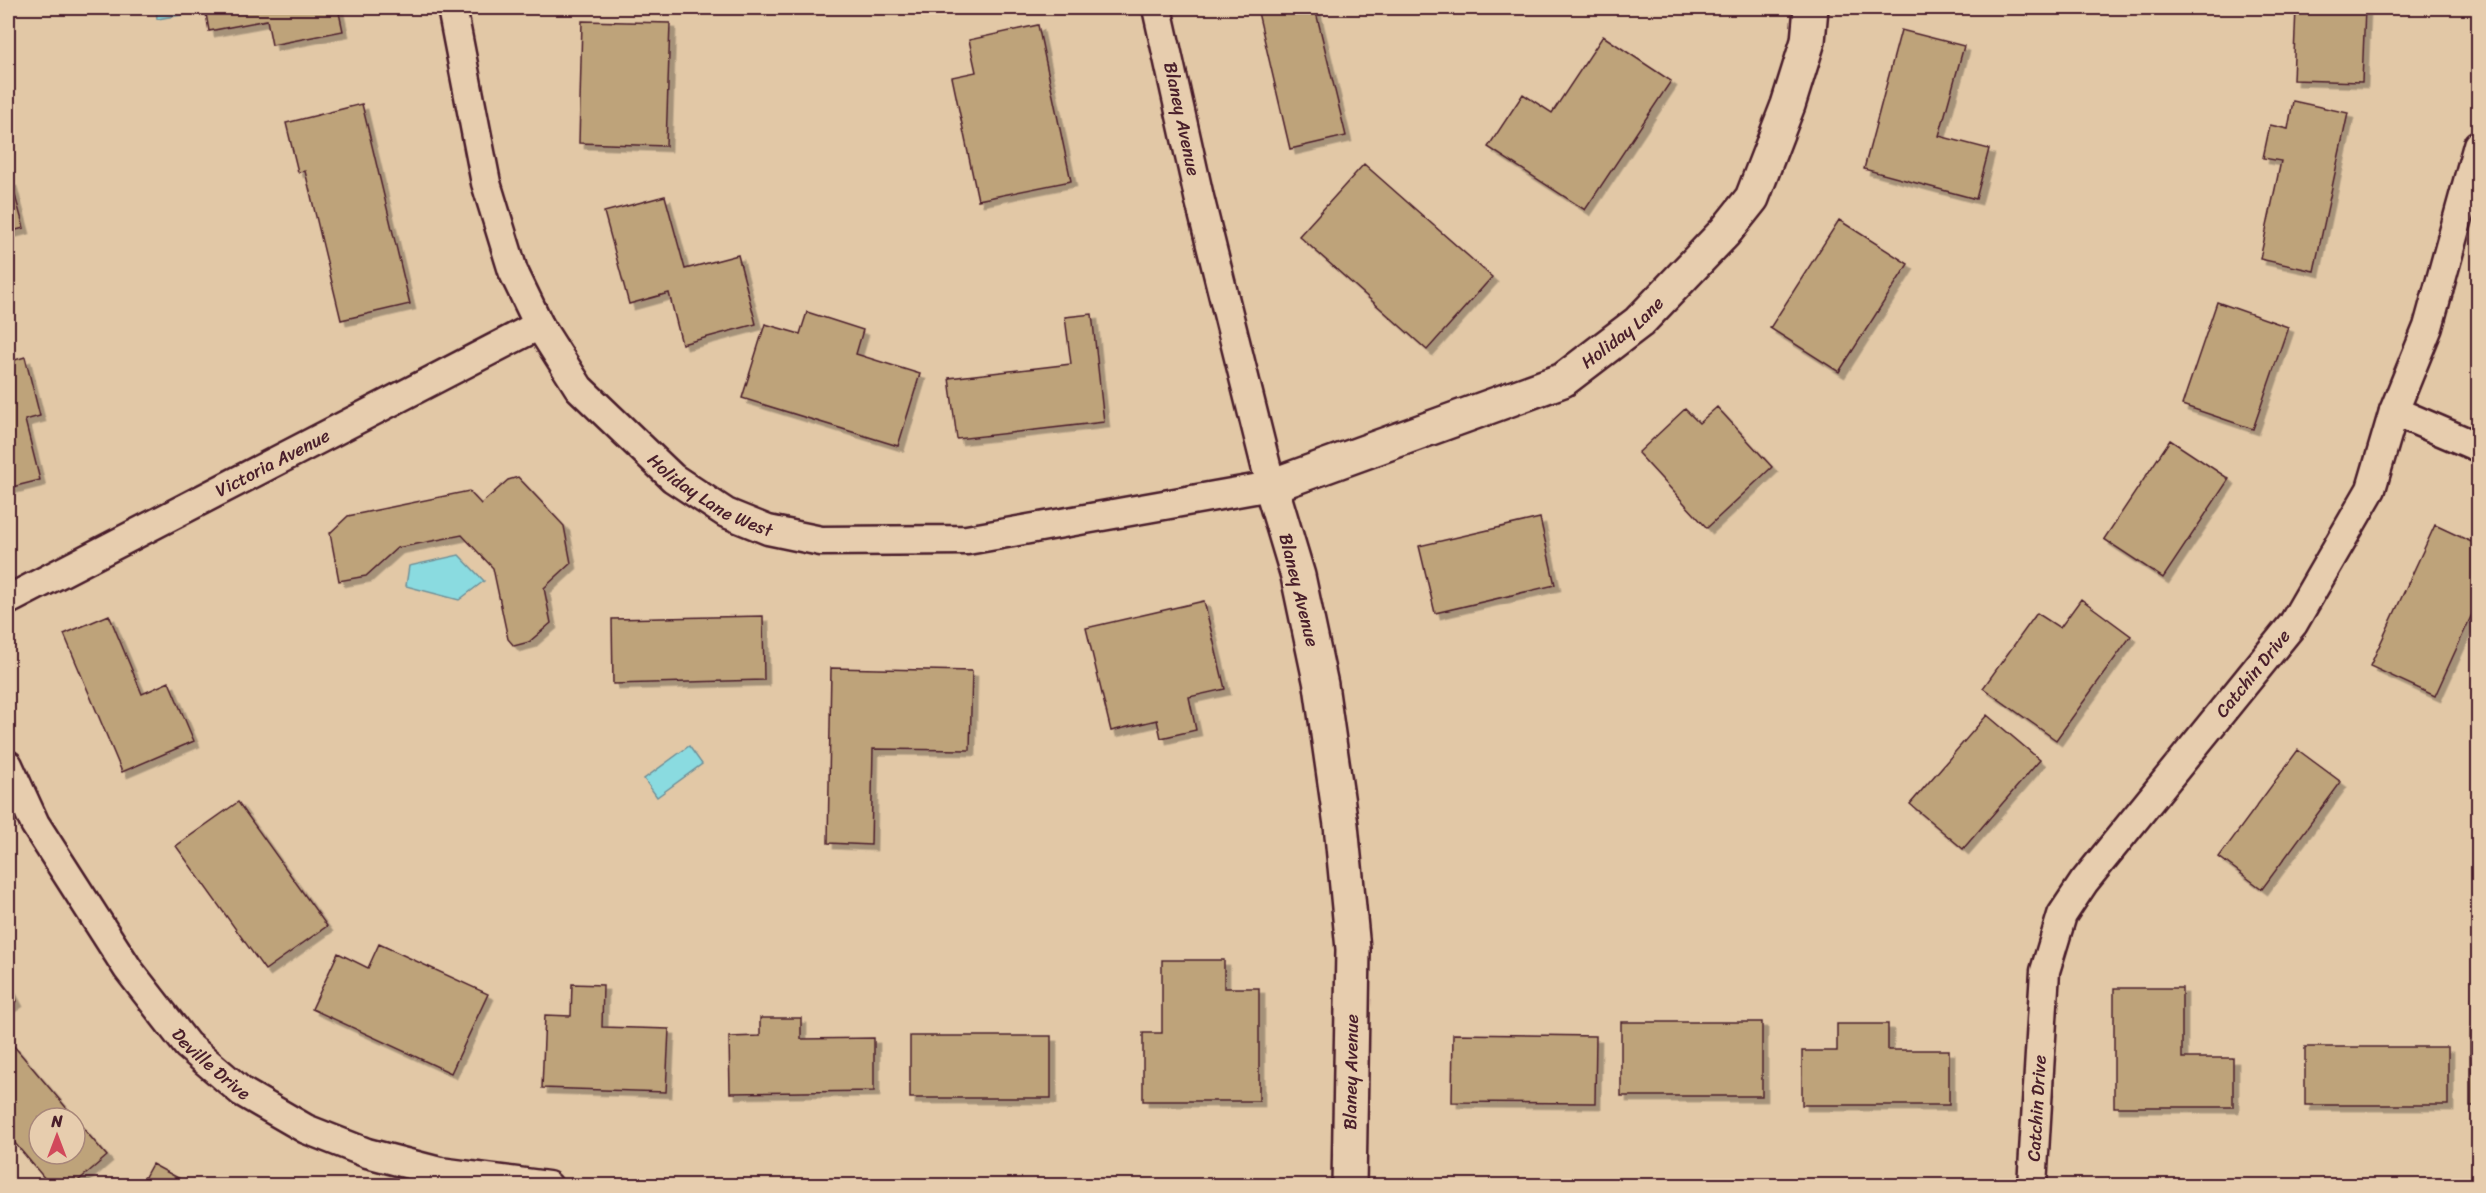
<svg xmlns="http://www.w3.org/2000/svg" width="2486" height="1193" font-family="Sriracha,sans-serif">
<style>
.water{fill:#8adbe0;stroke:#709098;stroke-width:1.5}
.building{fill:#bea37a;stroke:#4a1f2b;stroke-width:1.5;filter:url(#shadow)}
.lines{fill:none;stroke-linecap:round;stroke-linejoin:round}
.street-casing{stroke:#4a1f2b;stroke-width:33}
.secondary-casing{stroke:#4a1f2b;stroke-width:38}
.street{stroke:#e7cdae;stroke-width:28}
.secondary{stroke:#e7cdae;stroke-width:33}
.labels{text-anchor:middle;stroke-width:4.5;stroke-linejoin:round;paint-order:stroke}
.street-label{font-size:18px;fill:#4a1f2b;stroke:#e7cdae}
</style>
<defs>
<filter id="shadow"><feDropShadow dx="5.5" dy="5.5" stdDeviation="0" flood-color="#0004"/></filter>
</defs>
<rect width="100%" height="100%" fill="#e2c8a6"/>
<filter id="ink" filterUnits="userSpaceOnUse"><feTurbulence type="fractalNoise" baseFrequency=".0167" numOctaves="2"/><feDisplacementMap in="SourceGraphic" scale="12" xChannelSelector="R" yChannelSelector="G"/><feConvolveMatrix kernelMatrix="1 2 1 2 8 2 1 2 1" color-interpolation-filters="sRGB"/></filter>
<g filter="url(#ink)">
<path class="water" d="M156 8H186V14L157 19Z
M459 555 484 581 459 600 406 586 409 566Z
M689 746 702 764 657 797 644 779Z"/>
<path class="building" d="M205 8H338L343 31 272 45 267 20 209 31Z
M1257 8H1315L1346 136 1290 149Z
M2296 8H2365L2362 82 2293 80Z
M582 21 670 23 666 146 579 143Z
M1038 25 1071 181 978 200 952 77 976 72 969 40Z
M1901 30 1964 46 1939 136 1989 149 1976 199 1864 169Z
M1603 36 1671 81 1585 210 1488 147 1523 94 1552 113Z
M2293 101 2348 113 2314 271 2260 259 2281 161 2263 158 2270 125 2288 129Z
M362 104 410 304 341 320 305 171 298 172 286 123Z
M1364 164 1492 277 1427 350 1299 236Z
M11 181 24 228 8 232V182Z
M665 196 685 269 738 255 756 324 682 344 669 293 629 304 604 212Z
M1839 220 1908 264 1839 372 1770 328Z
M2217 302 2288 327 2253 429 2182 405Z
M807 312 863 330 856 354 920 374 898 446 742 398 765 324 800 334Z
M1092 314 1104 422 957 439 949 378 1071 364 1065 317Z
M25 357 40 416 25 420 40 480 8 488V362Z
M1717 407 1772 467 1707 528 1638 453 1685 409 1699 423Z
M2170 440 2229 479 2163 578 2104 539Z
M518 477 564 526 571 563 544 588 551 623 529 642 514 646 508 639 493 568 462 535 397 548 366 576 339 581 330 533 348 516 469 491 481 504 508 480Z
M1540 518 1555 585 1435 613 1419 546Z
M2435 525 2478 545V601L2435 696 2370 666Z
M2081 599 2131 636 2056 740 1983 688 2037 613 2060 628Z
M1204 601 1225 689 1189 697 1196 730 1161 738 1157 720 1111 731 1086 628Z
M109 615 142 694 169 682 194 741 122 772 64 634Z
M763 616 764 680 613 684 612 619Z
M831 668 972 671 970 750 873 749 871 845 828 843Z
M1987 715 2040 760 1963 849 1910 804Z
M2298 750 2341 782 2262 889 2219 857Z
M238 802 327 926 265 970 176 846Z
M379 944 488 994 451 1073 312 1009 338 953 368 968Z
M1162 960H1224V988H1259V1101H1143V1033H1162Z
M8 984 17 1001 8 1007Z
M572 984 603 985 602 1027 669 1029 666 1092 542 1088 545 1015 571 1016Z
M2114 988H2182V1058H2233V1107H2114Z
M760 1018H801V1039L874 1038V1091L730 1093 729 1037 760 1036Z
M1621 1022H1762V1096H1621Z
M1837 1024H1888V1050H1949V1105H1802V1051H1837Z
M2470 1029H2478V1106H2470Z
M1453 1034 1596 1036 1595 1103 1452 1102Z
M910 1036H1051V1098H910Z
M13 1045 75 1118H39V1154H75V1119L107 1156 72 1186H51L9 1136 8 1137V1049Z
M2305 1047H2448V1105H2305Z
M152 1164 193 1186H140Z"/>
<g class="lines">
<defs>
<g id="street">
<path id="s1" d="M452 8 486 183 513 271 539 325 579 388 673 478 726 513 768 530 821 541 967 540 1271 486 1199 197 1157 8"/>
<path d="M2394 411 2478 447"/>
<path id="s2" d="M8 600 539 325"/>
<path id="s3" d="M8 765 35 824 128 969 187 1045 242 1092 306 1129 367 1153 440 1172 548 1186"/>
<path id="s4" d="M2032 1186 2045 971 2062 915 2084 882 2293 624 2371 489 2394 411 2428 327 2478 145"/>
</g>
<g id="secondary">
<path id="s5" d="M1349 1186 1353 949 1341 825 1321 685 1298 576 1271 486 1563 380 1639 322 1725 232 1752 198 1788 105 1808 41 1811 8"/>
</g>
</defs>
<use href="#street" class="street-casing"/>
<use href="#secondary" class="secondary-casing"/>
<use href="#street" class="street"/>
<use href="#secondary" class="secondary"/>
</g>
</g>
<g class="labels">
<g class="street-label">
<text transform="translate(1182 119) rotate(78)" y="6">Blaney Avenue</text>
<text dy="6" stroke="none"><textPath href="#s5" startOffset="1095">Holiday Lane</textPath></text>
<text dy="6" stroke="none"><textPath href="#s2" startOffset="298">Victoria Avenue</textPath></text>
<text dy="6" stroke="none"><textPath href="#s1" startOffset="576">Holiday Lane West</textPath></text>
<text transform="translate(1299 590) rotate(76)" y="6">Blaney Avenue</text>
<text dy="6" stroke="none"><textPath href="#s4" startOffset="582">Catchin Drive</textPath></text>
<text dy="6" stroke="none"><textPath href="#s3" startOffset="364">Deville Drive</textPath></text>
<text dy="6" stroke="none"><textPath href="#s5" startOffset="114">Blaney Avenue</textPath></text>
<text dy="6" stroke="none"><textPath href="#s4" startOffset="78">Catchin Drive</textPath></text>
</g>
</g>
<rect width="2486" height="1193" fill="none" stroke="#e7cdae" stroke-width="30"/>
<rect x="15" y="15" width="2456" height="1163" fill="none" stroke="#4a1f2b" stroke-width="2" filter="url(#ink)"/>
<g transform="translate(57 1136)"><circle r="28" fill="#e7cdae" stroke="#a8877a" stroke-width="1.5"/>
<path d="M0-4.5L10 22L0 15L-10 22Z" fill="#d1495b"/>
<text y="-9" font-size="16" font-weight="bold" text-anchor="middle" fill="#4a1f2b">N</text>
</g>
</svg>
